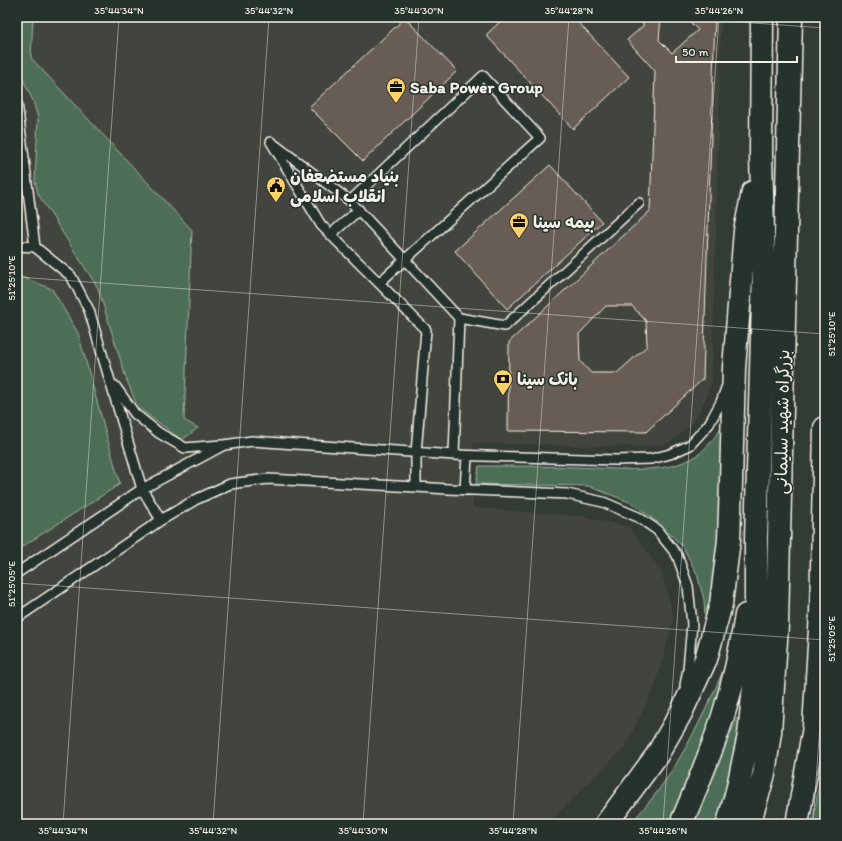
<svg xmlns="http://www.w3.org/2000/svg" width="842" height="841" font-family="Itim,'Playpen Sans Arabic',sans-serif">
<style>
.built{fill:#43453e}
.green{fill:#4e6e57;stroke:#a1b0a0}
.building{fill:#685d54;stroke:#f4f1e8;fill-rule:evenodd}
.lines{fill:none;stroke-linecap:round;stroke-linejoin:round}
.lane-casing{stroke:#f4f1e8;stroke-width:12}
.highway-casing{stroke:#f4f1e8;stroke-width:25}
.lane{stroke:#26332d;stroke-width:9}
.highway{stroke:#26332d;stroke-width:22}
.ticks{fill:none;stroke:#f4f1e8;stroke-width:1;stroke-opacity:0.45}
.labels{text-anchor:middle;stroke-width:3;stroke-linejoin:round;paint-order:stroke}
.poi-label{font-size:17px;font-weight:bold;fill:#f4f1e8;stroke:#26332d;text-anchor:start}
.street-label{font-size:17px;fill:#f4f1e8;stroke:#26332d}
.neatline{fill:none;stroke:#f4f1e8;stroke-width:1.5}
.ticks-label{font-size:10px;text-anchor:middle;fill:#f4f1e8}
</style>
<rect width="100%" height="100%" fill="#333b35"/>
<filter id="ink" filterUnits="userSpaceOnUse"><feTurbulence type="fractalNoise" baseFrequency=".025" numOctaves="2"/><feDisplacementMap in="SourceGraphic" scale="8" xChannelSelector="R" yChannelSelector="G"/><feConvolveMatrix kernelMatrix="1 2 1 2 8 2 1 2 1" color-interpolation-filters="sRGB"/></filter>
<g filter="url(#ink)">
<path class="built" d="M17 17H721L712 381 705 400 693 423 669 443 641 447 473 443V508L581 516 629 527 661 571 674 618 655 686 624 748 547 824H17Z"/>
<path class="green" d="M17 17H33L31 58 192 230 184 420 198 428 182 440 144 412 136 403 126 378 98 288 38 194 35 181 38 118 33 101 22 77 17 69Z
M17 275 52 289 78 333 120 484 17 550Z
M722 427 719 550 706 631 704 600 697 574 683 547 660 524 632 503 588 486 476 484 479 466C511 466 544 466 576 467 611 468 659 475 691 459 705 452 713 439 722 427Z
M731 652 729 673 674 820 659 824H630C639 815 646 805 654 796 687 753 710 702 731 652Z
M737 718 742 725 717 824H693Z
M825 738V824H812L821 774Z"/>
<path class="building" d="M505 17H573L629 77 573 129 486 35Z
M643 17H661L659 40 672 53 698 30 685 17H715L703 379 646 432 508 431 509 342 650 211 655 71 627 40 643 26ZM606 306H632L646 321 647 346 617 373H591L580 361 579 334Z
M405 18 457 71 363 161 309 107Z
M550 165 602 222 507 309 455 251Z"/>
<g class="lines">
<defs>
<path id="lane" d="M17 103 35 247
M350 201 483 76 540 138 379 283
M331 234 359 210
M17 246 35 247 71 276 89 310 142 489 161 520
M459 318 505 326 639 203
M115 386 135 414 159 433 185 448 221 445
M416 487V453L426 330 321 225 271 142 350 201 459 318 454 455
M465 490 467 456
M17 573 142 489 224 445 252 441 454 455 616 460 651 459 670 454 690 445 709 424 721 402 726 388
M17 618 161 520 195 500 230 484 268 479 416 487 448 489 567 494 603 502 638 517 657 530 677 555 688 586 692 624 688 669 685 685"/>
<path id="highway" d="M606 824 657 755 681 713 706 659 721 604 729 540 731 483 734 368 745 231 753 192
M681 824C696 789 711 753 723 716 733 684 741 649 746 615
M728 824 737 791 749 735 756 666V539L764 269 761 155 762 17
M749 824 764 774 770 732 777 625 791 17
M797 824 814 727 821 613 825 428"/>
</defs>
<use href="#lane" class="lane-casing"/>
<use href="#highway" class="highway-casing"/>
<use href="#lane" class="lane"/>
<use href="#highway" class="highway"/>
</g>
</g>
<path class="ticks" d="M667 17 825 28M17 277 825 334M17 583 825 640M63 824 119 17M213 824 269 17M363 824 419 17M513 824 569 17M663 824 719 17M813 824 825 653"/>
<defs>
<symbol id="office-pin" viewBox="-11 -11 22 30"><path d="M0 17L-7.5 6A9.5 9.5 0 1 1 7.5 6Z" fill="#ffd166" stroke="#26332d"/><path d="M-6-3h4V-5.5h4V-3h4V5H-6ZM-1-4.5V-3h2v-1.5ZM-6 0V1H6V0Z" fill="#111"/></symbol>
<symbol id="civic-pin" viewBox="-11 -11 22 30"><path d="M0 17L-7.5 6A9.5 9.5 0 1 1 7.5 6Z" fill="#ffd166" stroke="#26332d"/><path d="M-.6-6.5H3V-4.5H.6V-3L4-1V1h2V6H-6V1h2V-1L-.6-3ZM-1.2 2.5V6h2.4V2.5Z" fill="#111"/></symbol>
<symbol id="bank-pin" viewBox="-11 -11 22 30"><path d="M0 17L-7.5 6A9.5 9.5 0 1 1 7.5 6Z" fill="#ffd166" stroke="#26332d"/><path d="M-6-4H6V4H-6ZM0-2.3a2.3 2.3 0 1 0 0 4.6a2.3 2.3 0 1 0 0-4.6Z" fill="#111"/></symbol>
</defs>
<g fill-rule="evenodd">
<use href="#office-pin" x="385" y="76" width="22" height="30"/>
<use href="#civic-pin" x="265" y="175" width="22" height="30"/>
<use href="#office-pin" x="508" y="211" width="22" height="30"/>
<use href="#bank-pin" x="492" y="368" width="22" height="30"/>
</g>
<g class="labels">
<g class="poi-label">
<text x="410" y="93">Saba Power Group</text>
<text x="290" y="182">بنیاد مستضعفان<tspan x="290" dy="20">انقلاب اسلامی</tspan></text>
<text x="533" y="228">بیمه سینا</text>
<text x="517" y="385">بانک سینا</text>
</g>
<g class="street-label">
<text transform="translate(782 422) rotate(-89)" y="6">بزرگراه شهید سلیمانی</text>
</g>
</g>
<rect width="842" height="841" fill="none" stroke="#26332d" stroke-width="44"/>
<path d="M676 56v6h121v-6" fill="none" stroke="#f4f1e8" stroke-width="2"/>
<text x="682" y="56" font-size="12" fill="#f4f1e8" stroke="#26332d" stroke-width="3" paint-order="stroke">50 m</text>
<rect x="22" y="22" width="798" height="797" class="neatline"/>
<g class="ticks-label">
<text x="119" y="14">35°44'34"N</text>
<text x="269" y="14">35°44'32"N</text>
<text x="419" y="14">35°44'30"N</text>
<text x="569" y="14">35°44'28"N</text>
<text x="719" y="14">35°44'26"N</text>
<text transform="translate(11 278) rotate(-90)" y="4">51°25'10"E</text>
<text transform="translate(831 334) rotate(-90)" y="4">51°25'10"E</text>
<text transform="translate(11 584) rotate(-90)" y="4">51°25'05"E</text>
<text transform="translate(831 639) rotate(-90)" y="4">51°25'05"E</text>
<text x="63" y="834">35°44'34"N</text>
<text x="213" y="834">35°44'32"N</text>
<text x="363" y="834">35°44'30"N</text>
<text x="513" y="834">35°44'28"N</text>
<text x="663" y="834">35°44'26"N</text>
</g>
</svg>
